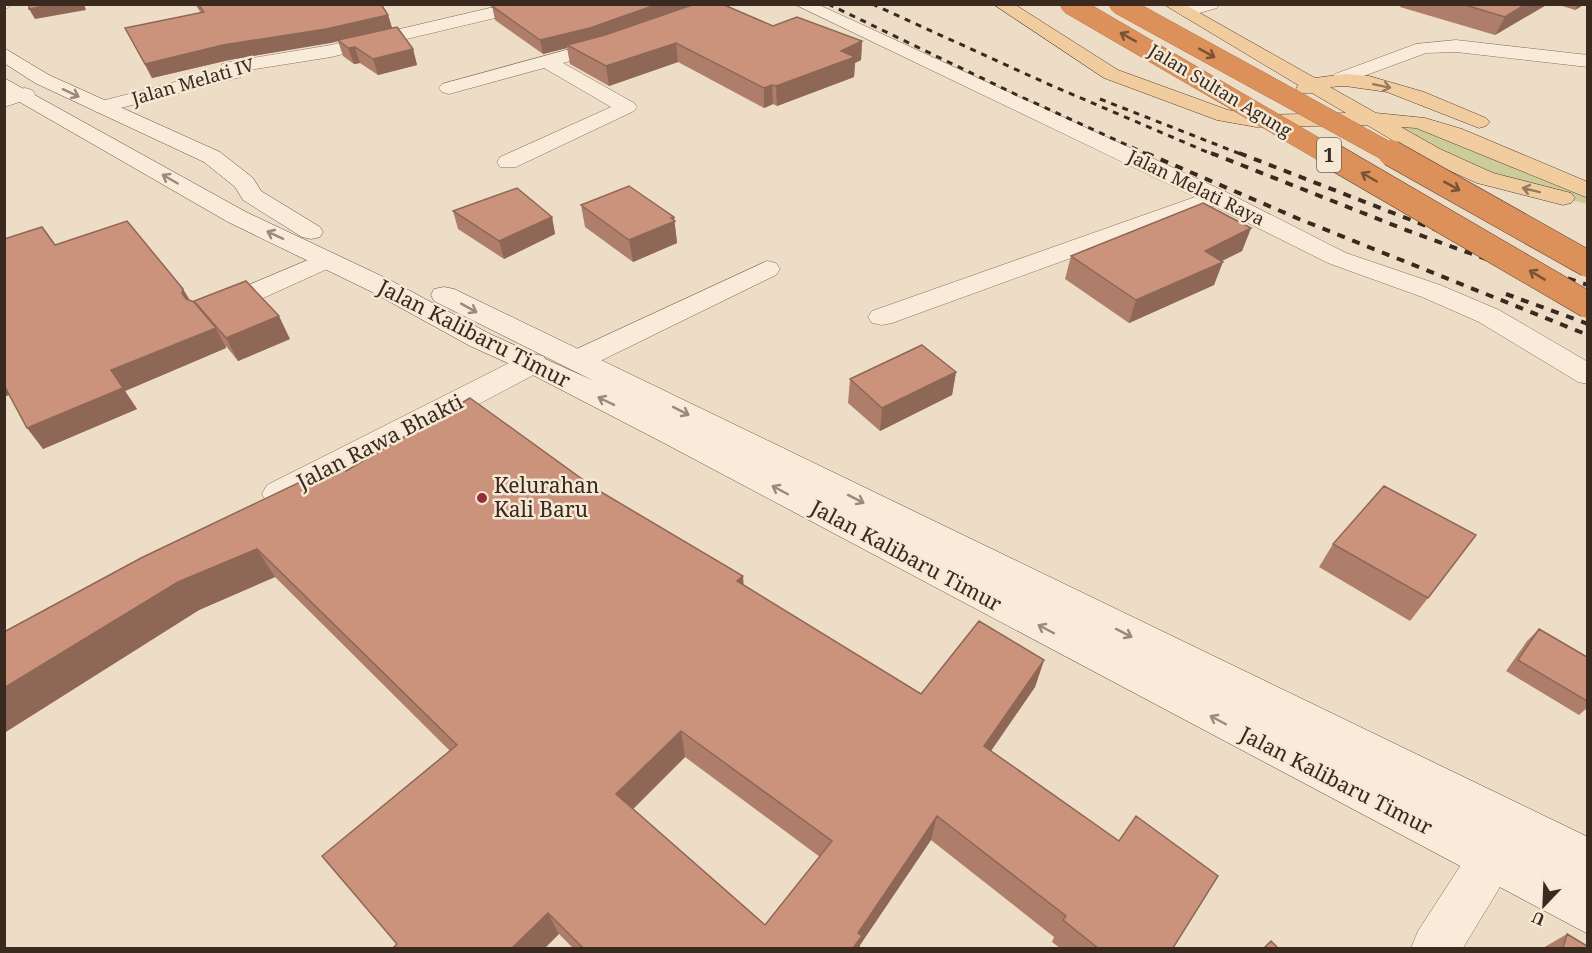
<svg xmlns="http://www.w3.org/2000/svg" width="1592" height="953" font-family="'Noto Serif',serif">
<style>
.green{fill:#cccb9a}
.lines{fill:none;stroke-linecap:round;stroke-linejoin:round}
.street-casing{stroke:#896e5c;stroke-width:1}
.secondary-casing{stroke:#6a4f3f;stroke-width:1}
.primary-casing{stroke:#563d30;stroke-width:1}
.street{fill:#f8ebd9;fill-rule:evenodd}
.secondary{fill:#f8ebd9;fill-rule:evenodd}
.primary{fill:#f0cc9f;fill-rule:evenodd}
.rail-far1{stroke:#39291f;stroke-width:3;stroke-dasharray:6 6;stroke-linecap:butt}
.rail{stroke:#39291f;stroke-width:4;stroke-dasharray:8 8;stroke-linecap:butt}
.highway-bridge-far1-casing{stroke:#563d30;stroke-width:20;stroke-linecap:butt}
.highway-bridge-casing{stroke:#563d30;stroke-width:27;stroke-linecap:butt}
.highway-bridge-far1{stroke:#db9159;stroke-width:20}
.highway-bridge{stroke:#db9159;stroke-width:26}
.wall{fill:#af7e6b;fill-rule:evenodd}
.shaded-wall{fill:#8e6757}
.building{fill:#cb937c;stroke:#8e6757;stroke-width:1.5;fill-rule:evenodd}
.oneway{stroke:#7a5336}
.oneway2{stroke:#947a5f}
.oneway3{stroke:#988a7c}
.poi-dot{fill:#962d3b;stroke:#f5e8d5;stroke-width:2}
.labels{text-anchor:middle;stroke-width:5;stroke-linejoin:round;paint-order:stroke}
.far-street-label{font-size:18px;fill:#39291f;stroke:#f5e8d5}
.shield{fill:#f5e8d5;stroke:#716256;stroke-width:1.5}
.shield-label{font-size:20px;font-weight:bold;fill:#39291f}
.street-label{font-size:21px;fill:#39291f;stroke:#f5e8d5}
.poi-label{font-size:21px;fill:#39291f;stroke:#f5e8d5;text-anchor:start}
</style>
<rect width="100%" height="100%" fill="#eeddc6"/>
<path class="green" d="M1369 119 1418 122 1587 191V204L1485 178Z"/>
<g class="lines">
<defs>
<path id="street" d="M4 4H13L4 10Z
M507 4H539L537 8 331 57 243 71 241 77 101 113 94 111 91 107 94 103 221 70 222 64 229 62 331 45Z
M794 4H817L1226 192 1346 253 1440 285 1499 310 1588 362V384L1578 382 1479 322 1422 297 1328 263 1214 206 892 323 882 325 872 323 868 317 872 311 1195 197Z
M1191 4H1219L1217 8 1185 17 1176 12 1179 8Z
M610 38 619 44 617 48 563 63 634 103 637 107 634 111 516 167H500L497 162 500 157 611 107 544 68 449 94 442 92 439 88 442 84Z
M1456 40 1588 55V67L1456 52 1426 53 1342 84 1332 78 1335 74 1416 44Z
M25 88 32 90 35 94 32 98 4 107V94Z
M327 252 336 255 340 260 336 265 226 315 216 317 206 315 202 309 206 303Z
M767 261 776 263 780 269 776 275 588 367 578 369 568 367 563 360 568 353Z
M533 354 543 356 548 363 543 370 291 503 279 506 267 503 262 494 267 485 523 356Z
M1490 838 1506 845 1513 861 1506 877 1463 948H1411L1418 931 1474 845Z"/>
<path id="secondary" d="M4 48 49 75 220 152 253 178 261 191 320 227 323 232 320 237 311 239 302 237 243 200 235 187 204 162 35 83 4 63Z
M4 78 246 212 390 280 490 334 594 381 434 301 431 295 434 289 444 287 454 289 1588 837V884L1580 880 1588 884V934L662 442 523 370 470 346 372 292 228 222 4 93Z"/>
<path id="primary" d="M993 4H1014L1118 70 1228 110 1256 115 1346 113 1312 93H1299L1296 89 1298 85 1163 4H1184L1315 78 1345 74 1369 76 1424 92 1486 118 1490 122 1486 126 1479 128 1387 92 1345 86 1330 87 1376 113 1425 118 1462 129 1588 182V198L1416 128 1401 127 1440 149 1493 173 1571 193 1575 198 1571 203 1563 205 1477 183 1424 159 1367 125 1256 127 1217 120 1104 78Z"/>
</defs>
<use href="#street" class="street-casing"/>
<use href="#secondary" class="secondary-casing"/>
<use href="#primary" class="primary-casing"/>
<use href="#street" class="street"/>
<use href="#secondary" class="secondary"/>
<use href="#primary" class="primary"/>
<path class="rail-far1" d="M828 4 1015 94 1149 155
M872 4 1048 84 1214 155
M1100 99 1243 155"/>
<path class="rail" d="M1146 153 1299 219 1588 335
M1211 153 1406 230 1588 296
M1239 153 1519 262 1588 285
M1506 294 1588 324"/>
<defs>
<path id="highway-bridge-far1" d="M1070 4 1329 155
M1119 4 1394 155"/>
<path id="highway-bridge" d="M1327 153 1588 305
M1391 153 1588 264"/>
</defs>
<use href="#highway-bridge-far1" class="highway-bridge-far1-casing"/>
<use href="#highway-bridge" class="highway-bridge-casing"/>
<use href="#highway-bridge-far1" class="highway-bridge-far1"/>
<use href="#highway-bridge" class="highway-bridge"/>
</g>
<path class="wall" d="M195 4H381L388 15 392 28 413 49 417 65 378 75 360 63 354 64 343 56 338 41 229 60 152 78 125 28 201 13Z
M1401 4H1548L1495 35 1400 7Z
M1556 4H1585L1575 10Z
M492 6 689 7 773 26 862 41 861 60 855 63 854 77 777 106 773 104 764 108 678 62 609 86 570 64 567 48 543 54 495 20Z
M581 205 674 217 677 243 633 262 585 227Z
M453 211 552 217 555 234 504 259 458 229Z
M1251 228 1242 251 1222 261 1214 285 1129 323 1065 279 1071 256Z
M55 245 183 289 190 300 290 339 238 361 226 346V348L125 391 137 409 43 449Z
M956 372 952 395 880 431 848 403 850 379Z
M348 470 596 489 743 576V585L921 694 1044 660 1035 687 991 751 1173 948H1060L1052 942 1054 937 931 840 860 945V948H573L559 934 397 944 450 751 275 577 199 610 4 733V632ZM685 757 820 857 765 925 633 809Z
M1333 544 1428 598 1410 621 1319 567Z
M1539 629 1587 657V708L1579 715 1506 671 1527 641Z
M1567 934 1587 948H1543Z"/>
<path class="shaded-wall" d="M54 4H84L86 10 35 19 29 9Z
M658 4H689L690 8 592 42 567 45V48L543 54 540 40Z
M1526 4H1548L1495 35 1505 17Z
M1578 4H1585L1575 10Z
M388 15 392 28 331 43 229 60 152 78 145 64 223 45Z
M862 41 861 60 855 63 854 77 777 106 776 86 841 51Z
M676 43 678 62 609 86 606 66Z
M355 47 360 63 354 64 348 48Z
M413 49 417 65 378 75 373 59Z
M772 85 773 104 764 108V88Z
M552 217 555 234 504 259 499 241Z
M674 217 677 243 633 262 629 240Z
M1251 228 1242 251 1203 270 1223 262 1214 285 1129 323 1136 300 1205 251Z
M183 289 194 309 193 313 182 293Z
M279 316 290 339 238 361 226 338Z
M216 328 226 348 125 391 111 370Z
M956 372 952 395 880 431 882 408Z
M4 381 14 393 4 397Z
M123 388 137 409 43 449 27 428Z
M257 549 275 577 199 610 4 733V688L178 582Z
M743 576 745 603 737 581Z
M1044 660 1035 687 977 771 984 746Z
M681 731 685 757 624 818 616 794Z
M937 816 931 840 860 945V948H853L858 933Z
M548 913 559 934 545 948H512Z"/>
<path class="building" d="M29 4H54L29 9Z
M198 4H381L388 15 326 29 223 45 145 64 125 28 204 12Z
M500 4H658L590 28 540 40 492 6Z
M695 4H722L773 26 797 17 862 41 841 51 855 57 776 86 772 85 764 88 676 43 606 66 567 45 605 35Z
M1462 4H1526L1505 17Z
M397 27 413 49 373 59 355 47 348 48 338 40Z
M629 186 674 217 671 218 675 221 629 240 581 205Z
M517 188 552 217 499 241 453 211Z
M1203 203 1251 228 1205 251 1223 262 1136 300 1071 256Z
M127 221 183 289 182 293 186 299 194 302 216 328 111 370 123 388 27 428 4 385V239L42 227 55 245Z
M246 281 279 316 226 338 194 301Z
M922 345 956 372 882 408 850 379Z
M470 398 596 489 743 576 737 581 921 694 979 621 1044 660 984 746 1119 841 1136 816 1218 876 1173 948H1098L1063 920 1066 916 937 816 858 933 862 936 853 948H583L548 913 512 948H393L397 944 322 856 457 745 257 549 178 582 4 688V632L141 558 344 461 346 471ZM681 731 832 841 765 925 616 794Z
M1384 486 1476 535 1428 598 1333 544Z
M1539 629 1587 657V701L1518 660Z
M1567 934 1587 946V948H1563Z
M1271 941 1278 948H1264Z"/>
<defs><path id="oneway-shaft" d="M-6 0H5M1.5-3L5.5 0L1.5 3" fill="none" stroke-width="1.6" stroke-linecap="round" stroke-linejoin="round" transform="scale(1.5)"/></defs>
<g class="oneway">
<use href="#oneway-shaft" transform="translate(1128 37) rotate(-151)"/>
<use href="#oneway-shaft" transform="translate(1207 53) rotate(29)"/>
<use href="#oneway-shaft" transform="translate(1369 177) rotate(-150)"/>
<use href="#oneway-shaft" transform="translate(1452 186) rotate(29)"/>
<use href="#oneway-shaft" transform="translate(1537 275) rotate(-149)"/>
</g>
<g class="oneway2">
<use href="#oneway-shaft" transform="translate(1382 86) rotate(12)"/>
<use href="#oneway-shaft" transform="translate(1531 190) rotate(-166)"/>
</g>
<g class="oneway3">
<use href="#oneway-shaft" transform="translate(71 93) rotate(25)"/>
<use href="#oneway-shaft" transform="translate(170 179) rotate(-150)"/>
<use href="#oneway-shaft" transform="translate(275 235) rotate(-155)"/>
<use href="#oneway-shaft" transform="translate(469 308) rotate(29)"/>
<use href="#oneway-shaft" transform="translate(606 401) rotate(-154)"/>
<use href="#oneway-shaft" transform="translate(681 411) rotate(27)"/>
<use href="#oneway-shaft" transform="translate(780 490) rotate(-152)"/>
<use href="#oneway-shaft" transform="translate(856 499) rotate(27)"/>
<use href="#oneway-shaft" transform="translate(1046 629) rotate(-152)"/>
<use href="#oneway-shaft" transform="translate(1124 633) rotate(27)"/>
<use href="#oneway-shaft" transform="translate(1218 720) rotate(-152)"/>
</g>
<circle class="poi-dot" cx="482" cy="498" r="6"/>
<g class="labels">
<g class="far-street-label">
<text transform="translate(193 82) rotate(-16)" y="6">Jalan Melati IV</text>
<text transform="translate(1220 91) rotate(31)" y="6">Jalan Sultan Agung</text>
<text transform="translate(1196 188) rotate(26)" y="6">Jalan Melati Raya</text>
</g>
<rect class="shield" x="1317" y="138" width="24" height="34" rx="4.5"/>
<g class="shield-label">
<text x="1329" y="162">1</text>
</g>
<g class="street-label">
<text transform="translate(474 334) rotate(27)" y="7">Jalan Kalibaru Timur</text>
<text transform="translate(380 442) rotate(-27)" y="7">Jalan Rawa Bhakti</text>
<text transform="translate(906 556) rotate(28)" y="7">Jalan Kalibaru Timur</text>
<text transform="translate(1336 781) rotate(27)" y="7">Jalan Kalibaru Timur</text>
</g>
<g class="poi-label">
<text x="494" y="493">Kelurahan<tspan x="494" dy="24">Kali Baru</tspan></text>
</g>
</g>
<rect width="1592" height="953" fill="none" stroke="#39291f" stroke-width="12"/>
<g transform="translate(1544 905) rotate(203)" stroke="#f5e8d5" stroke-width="4.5" paint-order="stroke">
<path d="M0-4.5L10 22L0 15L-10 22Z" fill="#39291f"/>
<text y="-9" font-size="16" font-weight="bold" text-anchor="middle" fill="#39291f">U</text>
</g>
</svg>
